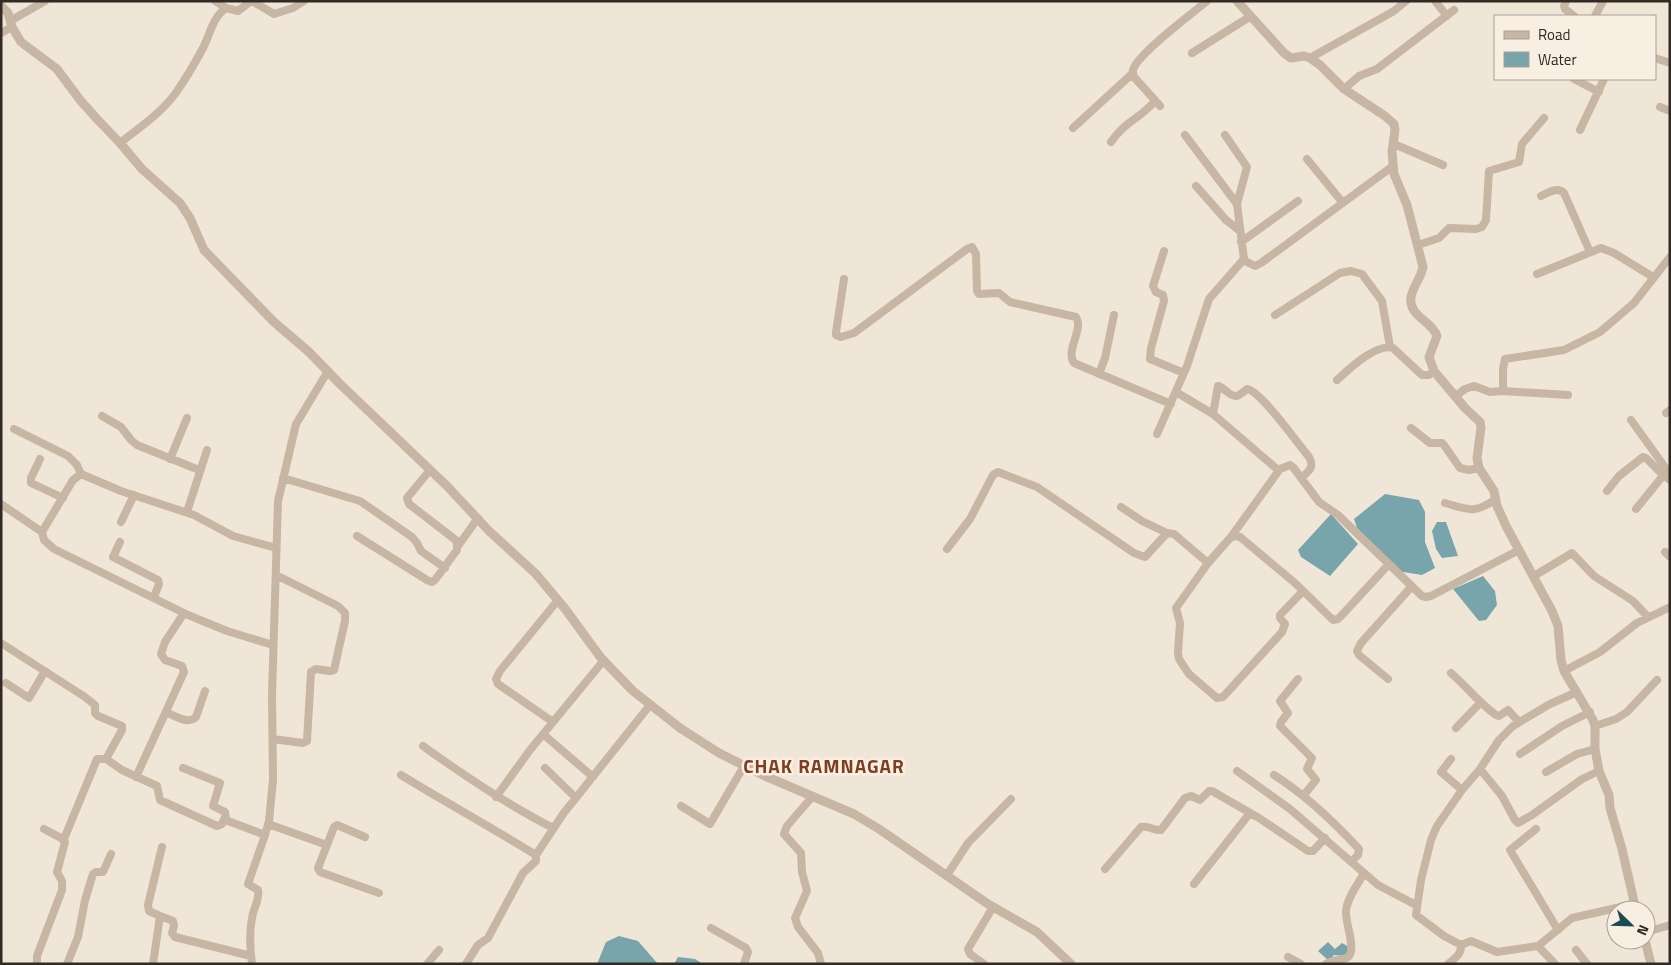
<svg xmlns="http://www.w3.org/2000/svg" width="1671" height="965" font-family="'Titillium Web',sans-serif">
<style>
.water{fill:#77a5ab}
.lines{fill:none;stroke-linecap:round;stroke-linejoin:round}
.minor{stroke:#c6b6a3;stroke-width:8}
.tertiary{stroke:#c6b6a3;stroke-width:9}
.labels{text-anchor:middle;stroke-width:5;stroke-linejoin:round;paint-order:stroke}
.district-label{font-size:19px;font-weight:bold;letter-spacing:1px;fill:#7d3f21;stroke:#f8efe2}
</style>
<rect width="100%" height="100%" fill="#efe6d7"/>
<path class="water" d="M1385 494 1419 500 1425 512V542L1435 568 1422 575 1397 571 1358 531 1354 519Z
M1331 514 1358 544 1330 576 1301 557 1298 550Z
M1437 522H1446L1458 556 1442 558 1436 549 1432 531Z
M1483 576 1495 591 1497 605 1486 620 1479 621 1453 589Z
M619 936 638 941 658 964H597L606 942Z
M1328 942 1335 949 1342 943 1351 948 1346 956 1334 955 1329 961 1318 951Z
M678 957 695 959 703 964H674Z"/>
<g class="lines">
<path class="minor" d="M215 1 226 8
M252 1 274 14 293 8 304 1
M1435 1 1447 16
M1566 1 1564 6 1565 9 1574 16
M1595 16 1603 1
M10 21 45 1
M1 33 12 27
M1192 53 1251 16
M1310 58 1394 11 1406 1
M1655 58 1670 63
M1574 79 1599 92
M1344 89 1359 76 1377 69 1454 10
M1160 106 1134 77C1133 73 1132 73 1133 70 1137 54 1193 13 1207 1
M1660 107 1670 111
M1073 128 1133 73
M1580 130 1604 79
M1185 135 1237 204 1244 259 1247 262 1255 266 1261 263 1393 166
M1225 135 1247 167 1237 204
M1111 142C1124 122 1141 118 1155 101
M120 143C139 128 161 113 175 94 185 80 195 63 203 48 210 34 213 17 226 8L238 11 251 1
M1394 144 1443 165
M1307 159 1343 203
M1196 186 1226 220 1240 231
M1541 196C1548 193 1557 186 1564 193L1590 252
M1241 242 1298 201
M1418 245 1439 238 1449 228 1476 229 1482 227 1486 220 1489 171 1519 162 1522 144 1544 118
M1164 251 1153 286 1156 292 1163 295 1164 301 1151 348 1150 359 1184 373
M1537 274 1601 248 1614 253 1653 277
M844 279 836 332V335L841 337 854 333 967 249 972 247 976 254 977 291 979 294 999 293 1010 302 1076 317C1084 330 1065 350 1074 363L1171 404
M1275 315 1340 273 1351 271 1362 274 1382 301 1390 347
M1099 374 1105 358 1114 315
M1337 380C1349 369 1376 343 1393 348L1422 375H1429L1434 371
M1503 391V369L1505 359 1564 350 1600 332 1634 303 1670 257
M1176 392 1213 414 1277 469H1280L1290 465 1293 467 1319 502 1338 515 1422 596 1426 597 1431 596 1519 550
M1456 396 1465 389 1474 386 1490 392 1503 391 1568 395
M1666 413 1670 410
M1213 414 1218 386C1224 387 1230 397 1236 396 1239 396 1244 391 1247 389 1261 391 1298 444 1309 457 1315 467 1309 471 1301 478
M102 416 121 427 131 440 137 445 199 470
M1631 420 1667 470
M1411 428 1430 443H1442L1444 445 1460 468 1469 470 1479 468
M14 429 68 456 77 465 81 474
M1157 434 1187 366 1209 299 1244 259
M40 459 31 478V483L63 498
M170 459 187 418
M283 478 360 501 412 537 417 543 421 551 445 568
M1607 491 1619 476 1643 457 1646 458 1663 475 1670 480
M1445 503C1469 510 1474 514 1496 499
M1 504 42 532 73 480 81 474 121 491 194 515 233 536 276 548
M1121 507 1142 521 1167 533
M1636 509 1666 472
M187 512 207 450
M121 522 134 495
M42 532 44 540 54 549 188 615 227 631 273 645
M357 536 427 580 432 582 435 580 457 550V541L409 504 407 498 430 470
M1231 537 1280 469
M120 542 113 557 158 580 159 584 154 597
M458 546 478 518
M947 549 970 519 993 475 998 472 1037 487 1134 553 1145 557 1167 533 1174 534 1208 563 1231 537 1236 536 1240 537 1295 583 1333 620 1338 619 1341 616 1389 564
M1665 552 1670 557
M1208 563 1176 608 1180 623 1178 653 1179 659 1189 674 1217 698 1223 697 1282 632 1285 624 1280 618V615L1303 591
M1534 576 1572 553 1594 576 1633 601 1648 617
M1 643 85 697 95 705V713L98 716 122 726V730L106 759 122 770 157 786 160 800 217 826 222 824 225 817
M1564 671 1600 652 1637 623 1670 607
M1451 673C1467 687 1479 703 1496 715L1499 716 1508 710 1519 722
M1298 679 1280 701 1288 713 1281 722 1280 726 1312 758 1307 769 1316 780 1304 795
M1388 679 1359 655 1357 651 1361 643 1412 586
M6 683 29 698 45 671
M166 712C175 716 188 725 196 717L205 691
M553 722 498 684 496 679 500 671 558 600
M1595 726 1616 719 1627 712 1657 680
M1456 728 1480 703
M543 734 593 777
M273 739 303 743 307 741 311 672 316 669 330 671 334 670 345 621V613L338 606 276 575
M423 746C466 777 506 804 553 828
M1520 754 1562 726 1590 712
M1451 759 1441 772 1462 790
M183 768 220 783 213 806 225 812 226 819 228 821 265 835
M545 768 576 798
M1480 769 1502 796 1515 820 1518 823 1532 815 1582 779 1599 771
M1237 771 1290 809 1378 885 1416 905
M1546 772 1577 754 1595 749
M401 775C445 802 491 827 536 855L563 814 650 705
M1274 775C1306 795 1333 821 1359 849L1358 855 1351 862
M136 777 184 672 182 666 165 660 161 654 165 642 184 613
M496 797 530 750 604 660
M812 797 787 826 784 834 801 853 802 872 807 891 795 918 798 927 818 953 821 964
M681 806 710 824 744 766
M268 824 327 845 318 868 320 872 379 893
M1536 829 1510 850 1558 930
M64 839 97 759H106
M327 845 334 827 337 825 365 837
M1105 869 1141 827C1149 825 1154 831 1161 830L1185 798 1191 796 1200 800 1209 791H1212L1259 818 1308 851H1313L1325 838
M947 875 968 843 1011 799
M1194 884 1250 813
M160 916 173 921 174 926 172 933 175 937 251 956
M711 928 746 948 748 952 744 964
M1646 932 1670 925
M1461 945 1471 941 1497 952 1538 946 1572 918 1634 904
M1538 946 1555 964
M1576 950 1587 964
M1288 957 1301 964
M37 964V956L62 890V881L57 872 65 842 61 838 44 829
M67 964 78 937 85 900 93 874 96 872H103L111 854
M153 964 160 916 149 911 148 905 162 847
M252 964C250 949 249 933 252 918 253 909 260 900 258 890L248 884 265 835 269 821 273 780 272 695 278 501 296 424 328 371
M427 964 439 950
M466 964 478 945 488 938 523 873 536 861V855
M984 964 970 954 968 949 993 907
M1326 964C1334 959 1344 960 1348 957 1357 950 1345 923 1346 911 1347 898 1358 884 1364 873
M1448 964C1454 959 1462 954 1461 945L1444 936 1416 915 1421 880 1431 840 1437 826 1462 790 1480 769 1499 740 1513 726 1550 704 1577 692"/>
<path class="tertiary" d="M1237 1 1284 53 1291 58 1304 56 1310 58 1320 65 1344 89 1385 116 1394 124 1395 130 1392 152 1394 174 1407 205 1423 267C1421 278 1413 286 1411 297 1408 316 1432 321 1437 336L1429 357 1434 371 1465 408 1480 422 1481 428 1477 458 1479 468 1494 491 1497 506 1506 526 1552 611 1558 626 1561 660 1564 671 1593 720 1595 726V749L1599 771 1609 795 1610 808 1622 849 1636 910
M1 6 8 13 12 27 21 42 57 69 80 100 97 119 120 143 142 169 180 203 190 218 204 250 274 322 309 352 340 384 447 486 489 531 536 574 566 610 601 658 633 691 680 728 719 753 765 776 854 814 879 829 988 904 1037 932 1071 964
M1645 940 1651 964"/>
</g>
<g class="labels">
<g class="district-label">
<text x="824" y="773">CHAK RAMNAGAR</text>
</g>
</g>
<rect width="1671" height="965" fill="none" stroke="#322a25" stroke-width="5"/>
<rect x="1494" y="15" width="162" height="65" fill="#f8efe2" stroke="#a9a096"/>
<rect x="1504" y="31" width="25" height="8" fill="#c6b6a3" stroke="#a9a096"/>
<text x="1538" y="40" font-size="15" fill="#322a25">Road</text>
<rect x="1504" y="52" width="25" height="15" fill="#77a5ab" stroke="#a9a096"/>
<text x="1538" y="65" font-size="15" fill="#322a25">Water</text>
<g transform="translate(1631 925) rotate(113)"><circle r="24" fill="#f8efe2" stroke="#a9a096"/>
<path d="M0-4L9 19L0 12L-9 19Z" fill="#1d4a51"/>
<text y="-8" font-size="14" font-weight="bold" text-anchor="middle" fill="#322a25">N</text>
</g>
</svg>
